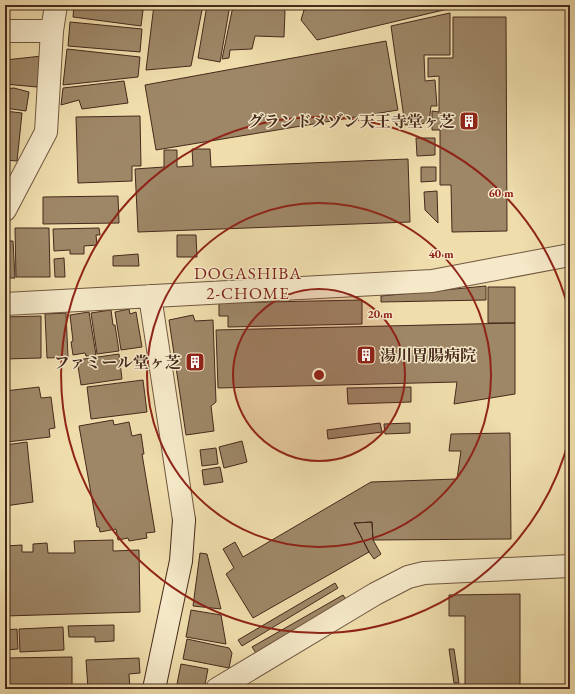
<svg xmlns="http://www.w3.org/2000/svg" width="575" height="694" font-family="'EB Garamond','Noto Serif JP',serif">
<style>
.building{fill:#9e8767;stroke:#46291c}
.lines{fill:none;stroke-linecap:round;stroke-linejoin:round}
.street-casing{stroke:#705640;stroke-width:24}
.secondary-casing{stroke:#46291c;stroke-width:24}
.street{stroke:#f5e9c9;stroke-width:22}
.secondary{stroke:#f5e9c9;stroke-width:22}
.ring{fill:none;stroke:#8f2418;stroke-width:2}
.labels{text-anchor:middle;stroke-width:3;stroke-linejoin:round;paint-order:stroke}
.poi-label{font-size:16px;font-weight:bold;fill:#46291c;stroke:#f5e9c9;text-anchor:end}
.neighbourhood-label{font-size:17px;letter-spacing:1px;fill:#7a1f14;stroke:#f5e9c9}
.centre{fill:#8f2418;stroke:#f5e9c9;stroke-width:2}
.ring-label{font-size:12px;text-anchor:middle;font-weight:bold;fill:#8f2418;stroke:#f5e9c9;stroke-width:3;stroke-linejoin:round;paint-order:stroke}
</style>
<rect width="100%" height="100%" fill="#efddac"/>
<filter id="stains"><feTurbulence type="fractalNoise" baseFrequency=".005" numOctaves="4"/><feColorMatrix values="0 0 0 0 .2 0 0 0 0 .09 0 0 0 0 .02 0 0 0 .5 -.17"/></filter>
<radialGradient id="worn" r=".72"><stop offset=".6" stop-color="#630" stop-opacity="0"/><stop offset="1" stop-color="#630" stop-opacity=".3"/></radialGradient>
<path class="building" d="M5 5H43V7L5 8Z
M74 5H99L143 10 141 26 73 17Z
M127 5H145V8Z
M154 5H203L191 66 146 70Z
M207 5H230L220 62 198 58Z
M238 5H280L285 11 284 37 255 36 252 49 230 50 229 58 222 59 233 6H238Z
M327 5H452V8L317 40 301 20 304 10Z
M450 13V55H424L425 81 435 80 437 106H431L429 123 405 125 391 26Z
M453 17H506L507 231 452 232 451 185H440V130H432V111L439 112V76L428 77V58H453Z
M70 22 142 29 140 52 68 46Z
M386 41 398 110 156 150 145 85Z
M67 49 140 57 138 77 63 85Z
M42 56 37 87 5 84V60Z
M124 81 128 103 82 109 79 100 61 105 63 88Z
M14 88 29 92 26 111 5 108V89Z
M5 111 22 113 17 161 5 160Z
M140 116 141 166H132V181L78 183 76 117Z
M416 138H435V155L417 156Z
M192 149H210L211 167 408 159 410 222 138 232 135 169 164 167V150H177V167L193 166Z
M421 167H436V181L421 182Z
M437 191 438 223 425 210 424 192Z
M118 196 119 223 43 224V197Z
M15 228H49L50 277H16Z
M99 228 100 235H96L97 245 84 246V254H70V250L54 251 53 229Z
M177 235H196L197 257H177Z
M5 241H13L15 278H5Z
M138 254 139 266H113V256Z
M64 258 65 277H55L54 259Z
M486 286V300L381 302V296Z
M488 287H515V323H488Z
M362 300V324L228 327V316H219V303Z
M129 309 130 314 136 312 142 347 121 350 115 312Z
M111 310 113 325H115L119 351 97 354 91 313Z
M89 312 96 355 86 356 85 353 73 355 71 342 73 341 70 315Z
M66 313 68 357 47 358 45 314Z
M193 315 195 321 213 320 216 402 211 406 214 431 186 435 169 320Z
M41 316V358L5 359V317Z
M515 323V394L454 404 457 382 218 388 216 330Z
M119 354 122 379 81 385 77 360Z
M143 380 147 412 91 419 87 387Z
M39 387 41 398 51 397 55 428 49 429 50 437 7 442 5 430V391Z
M411 387V402L348 404 347 388Z
M113 420 114 425 129 422 132 436 141 434 144 454H142L155 532 146 533 147 538 129 541 128 538 118 540 116 529 100 532 99 527H97L79 426Z
M380 423 382 432 328 439 327 430Z
M410 423V433L385 434 384 424Z
M510 433 511 539 373 540 372 522 354 523 369 552 253 618 226 574 234 568 223 549 235 542 243 557 371 482 457 479 461 451H449L451 434Z
M242 441 247 462 224 468 219 447Z
M27 442 33 502 5 506V445Z
M216 448 218 464 202 466 200 450Z
M220 467 223 482 204 485 202 470Z
M372 522 373 540 381 554 374 559 369 552 354 523Z
M113 540V551L139 550 140 612 5 616V546L22 545V552H33V544L47 543 48 553H75L74 541Z
M200 553 207 554 221 609 193 606Z
M335 583 338 588 242 646 238 640Z
M520 594V689H465V616H449V595Z
M343 595 347 601 256 653 252 647Z
M191 610 221 615 226 644 186 637Z
M114 625V641L95 642V637H69L68 626Z
M63 627 64 650 20 652 19 629Z
M17 629 18 649 5 650V630Z
M187 639 229 648 232 653 229 668 183 659Z
M449 649H454L459 683H454Z
M72 657V689H5V658Z
M139 658 140 673 129 674 130 689H88L86 660Z
M181 664 208 669 204 689H176Z"/>
<g class="lines">
<defs>
<path id="street" d="M5 31H52
M5 210 46 132 52 31 56 5
M150 296 184 520
M5 304 432 281 570 255
M217 689 375 594 408 577 424 573 570 566"/>
<path id="secondary" d="M154 689 181 561 184 520"/>
</defs>
<use href="#street" class="street-casing"/>
<use href="#secondary" class="secondary-casing"/>
<use href="#street" class="street"/>
<use href="#secondary" class="secondary"/>
</g>
<circle cx="319" cy="375" r="86" fill="#8f2418" fill-opacity=".12"/>
<g class="ring">
<circle cx="319" cy="375" r="86"/>
<circle cx="319" cy="375" r="172"/>
<path d="M570 435A258 258 0 1 1 570 315"/>
</g>
<defs>
<symbol id="building-square" viewBox="-11 -11 22 22"><rect x="-9" y="-9" width="18" height="18" rx="4" fill="#8f2418" stroke="#f5e9c9"/><path d="M-4-6H4V6H1V3H-1V6H-4ZM-2.5-4.3h1.7v1.8h-1.7ZM.8-4.3h1.7v1.8H.8ZM-2.5-1h1.7V.8h-1.7ZM.8-1h1.7V.8H.8Z" fill="#fff"/></symbol>
</defs>
<g fill-rule="evenodd">
<use href="#building-square" x="458" y="110" width="22" height="22"/>
<use href="#building-square" x="355" y="344" width="22" height="22"/>
<use href="#building-square" x="184" y="351" width="22" height="22"/>
</g>
<g class="labels">
<g class="poi-label">
<text x="455" y="127">グランドメゾン天王寺堂ヶ芝</text>
<text x="380" y="361" text-anchor="start">湯川胃腸病院</text>
<text x="181" y="368">ファミール堂ヶ芝</text>
</g>
<g class="neighbourhood-label">
<text x="248" y="279">DOGASHIBA<tspan x="248" dy="20">2-CHOME</tspan></text>
</g>
</g>
<circle cx="319" cy="375" r="6" class="centre"/>
<g class="ring-label">
<text x="501" y="197">60 m</text>
<text x="441" y="258">40 m</text>
<text x="380" y="318">20 m</text>
</g>
<rect width="575" height="694" fill="none" stroke="#efddac" stroke-width="20"/>
<rect x="6" y="6" width="563" height="682" fill="none" stroke="#46291c" stroke-width="2"/>
<rect x="10" y="10" width="555" height="674" fill="none" stroke="#46291c"/>
<rect width="100%" height="100%" filter="url(#stains)"/>
<rect width="100%" height="100%" fill="url(#worn)"/>
</svg>
